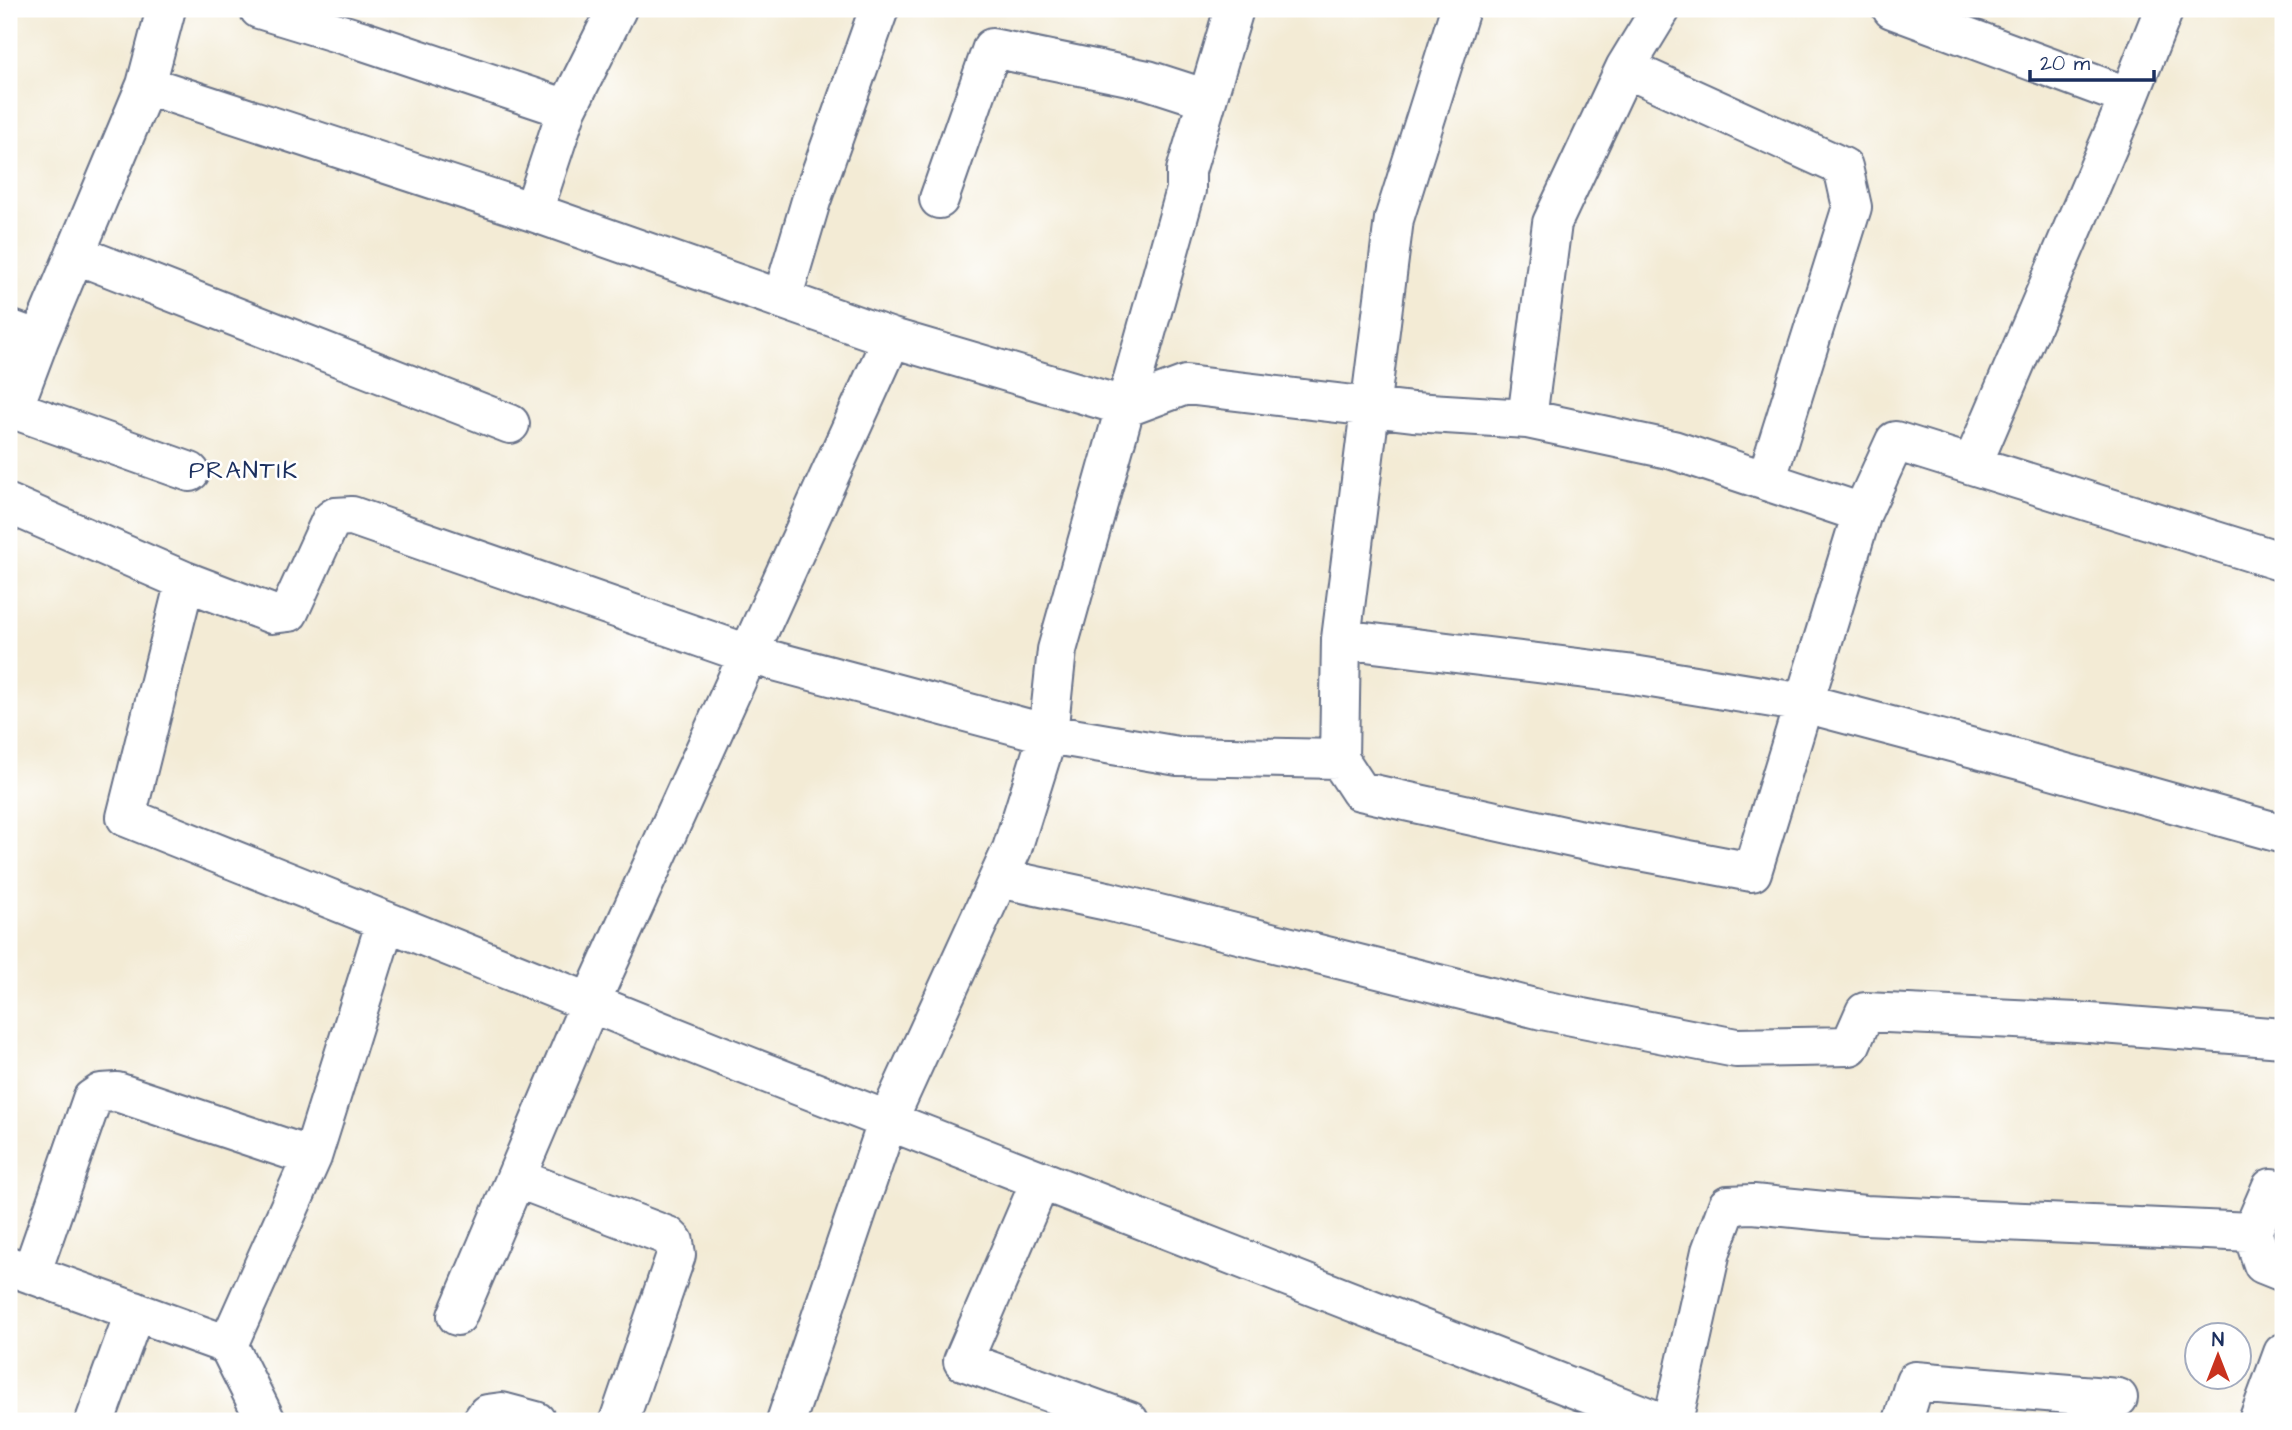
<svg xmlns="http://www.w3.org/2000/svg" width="2292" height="1430" font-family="'Architects Daughter',sans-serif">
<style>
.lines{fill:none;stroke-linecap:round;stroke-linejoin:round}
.minor-casing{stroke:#677188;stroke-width:42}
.minor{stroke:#fff;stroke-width:38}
.labels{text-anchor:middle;stroke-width:5;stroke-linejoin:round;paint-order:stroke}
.neighbourhood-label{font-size:24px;letter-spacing:2px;fill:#1b2f5e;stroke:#fff}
</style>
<rect width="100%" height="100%" fill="#fff"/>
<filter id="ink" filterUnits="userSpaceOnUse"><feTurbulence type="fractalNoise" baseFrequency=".0143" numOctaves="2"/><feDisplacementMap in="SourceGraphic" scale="14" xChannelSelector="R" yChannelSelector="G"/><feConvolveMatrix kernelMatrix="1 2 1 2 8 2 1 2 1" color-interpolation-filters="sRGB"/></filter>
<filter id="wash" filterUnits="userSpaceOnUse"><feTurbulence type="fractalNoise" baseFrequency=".00686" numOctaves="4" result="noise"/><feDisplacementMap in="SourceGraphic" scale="28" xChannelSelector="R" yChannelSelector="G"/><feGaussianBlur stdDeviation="1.57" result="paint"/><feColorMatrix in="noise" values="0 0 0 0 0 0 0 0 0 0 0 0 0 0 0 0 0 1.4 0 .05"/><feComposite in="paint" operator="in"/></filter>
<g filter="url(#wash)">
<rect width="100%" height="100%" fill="#f3ebd5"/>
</g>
<g filter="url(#ink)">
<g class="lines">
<defs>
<path id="minor" d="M259 9 364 41 567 109
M1460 9 1394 219 1341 639 1339 759 1360 791 1577 839 1752 872 1862 513 1895 441 2283 562
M1892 9 2129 97 2164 9
M1625 68 1843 167 1852 207 1766 481
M146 85 166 9
M939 199 992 48 1148 80 1207 99
M533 212 567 109 617 9
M75 254 510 424
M782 299 811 201 879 9
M9 329 39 340 146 85 533 212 892 338 1127 407 1186 385 1413 412 1527 419 1673 450 1862 513
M39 340 13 409 190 472
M1527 419 1552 223 1625 68 1661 9
M1972 465 2129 97
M9 504 185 581 126 817 743 1064 1658 1421
M185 581 272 614 289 612 331 520 335 517 352 516 748 654 1048 734 1178 756 1339 759
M1341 639 1627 674 1804 703 2023 761 2283 834
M999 878 1107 901 1542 1010 1736 1048 1850 1046 1865 1012 2077 1022 2283 1038
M516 1178 668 1236 674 1242 676 1255 619 1421
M1041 1180 963 1361 1129 1421
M2252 1232 2271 1188 2283 1190
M9 1266 228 1345 266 1421
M31 1274 92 1099 101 1093 117 1092 312 1157
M457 1316 590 1003 892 338
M228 1345 312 1157 386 921
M95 1421 135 1311
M482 1421 487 1414 502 1412 536 1421
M786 1421 888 1120 1012 849 1048 734 1057 650 1186 190V171L1234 9
M1673 1421 1711 1251 1728 1205 1753 1204 1865 1215 2252 1232 2263 1264 2283 1272
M1903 1421 1915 1381 2118 1398
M2258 1421 2283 1353"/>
</defs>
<use href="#minor" class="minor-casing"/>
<use href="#minor" class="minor"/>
</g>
</g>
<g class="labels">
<g class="neighbourhood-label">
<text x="244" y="478">PRANTIK</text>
</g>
</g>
<rect width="2292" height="1430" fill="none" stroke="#fff" stroke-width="35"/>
<g transform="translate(2218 1356)"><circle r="33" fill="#ffffff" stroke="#a4acbf" stroke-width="2"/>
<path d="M0-5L12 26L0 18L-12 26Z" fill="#c8321e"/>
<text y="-10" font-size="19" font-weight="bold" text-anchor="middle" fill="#1b2f5e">N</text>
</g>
<path d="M2030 70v10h124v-10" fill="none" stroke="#1b2f5e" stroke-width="3.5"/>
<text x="2040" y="70" font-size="21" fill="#1b2f5e" stroke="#ffffff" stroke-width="5" paint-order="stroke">20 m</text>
</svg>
